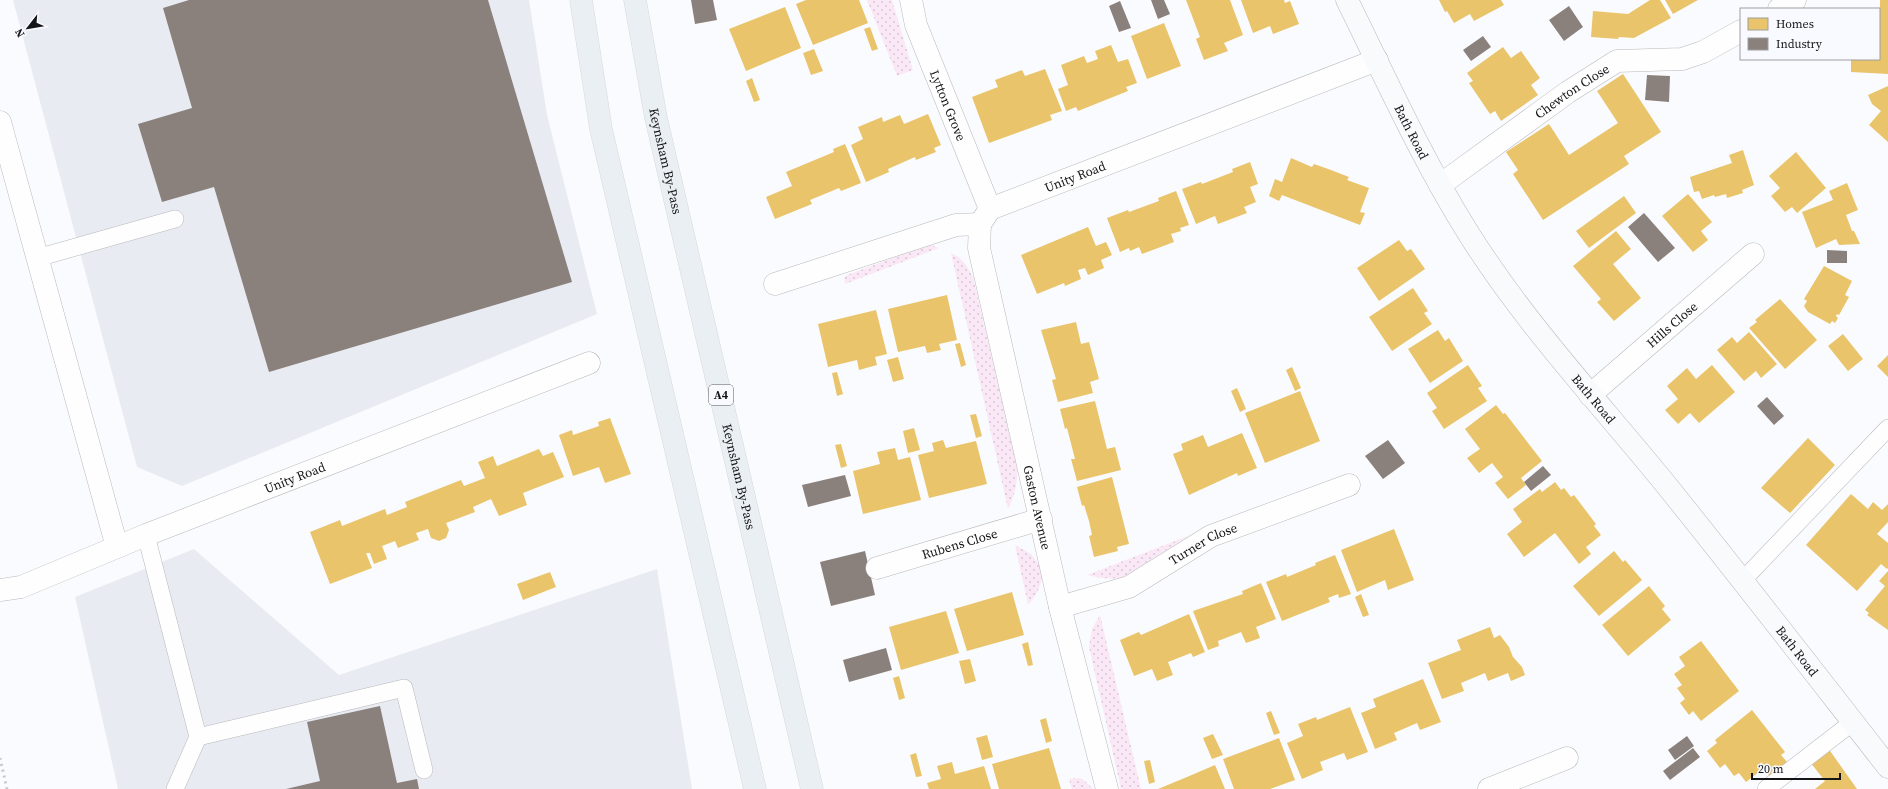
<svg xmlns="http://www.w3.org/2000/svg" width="1888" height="789" font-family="'Source Serif 4',serif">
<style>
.built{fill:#e9ebf3}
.grass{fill:url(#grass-dots)}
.homes{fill:#e9c46a}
.industry{fill:#8a817c}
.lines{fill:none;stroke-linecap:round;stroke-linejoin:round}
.lane-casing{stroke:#b9b9bb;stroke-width:18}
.street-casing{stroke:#b9b9bb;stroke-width:23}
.secondary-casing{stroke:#b9b9bb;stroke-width:23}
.highway-casing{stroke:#d8d8da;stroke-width:23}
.lane{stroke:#fefeff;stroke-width:17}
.street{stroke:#fefeff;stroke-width:22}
.secondary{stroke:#f8fafc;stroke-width:22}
.highway{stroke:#eaeff4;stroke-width:22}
.rail{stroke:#c8c8c9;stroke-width:3;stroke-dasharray:2 4;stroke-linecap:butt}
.labels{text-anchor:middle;stroke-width:4;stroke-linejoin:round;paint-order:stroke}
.shield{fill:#f9faff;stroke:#595a5d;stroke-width:1}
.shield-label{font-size:12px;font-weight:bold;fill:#151517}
.street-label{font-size:13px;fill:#151517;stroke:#f9faff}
</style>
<defs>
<pattern id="grass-dots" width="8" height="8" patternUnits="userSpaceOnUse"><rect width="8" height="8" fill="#fbe8f7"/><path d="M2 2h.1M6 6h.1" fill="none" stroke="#d6c6d3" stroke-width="1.8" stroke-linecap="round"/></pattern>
</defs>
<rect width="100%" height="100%" fill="#fafbfe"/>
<path class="built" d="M13 0H529L547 115 597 314 182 486 137 467Z
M194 549 339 675 657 569 692 789H118L75 597Z"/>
<path class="grass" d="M867 0H892L913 70 897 76Z
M931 245 939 248 845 284 844 278 847 275 922 247Z
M951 253C963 258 967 266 973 277L1017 467C1018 484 1015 494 1008 509Z
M1188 536 1123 577C1110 580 1100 578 1087 575Z
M1015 545 1031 554 1042 568C1043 584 1038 593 1028 605Z
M1100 615 1141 789H1121L1089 647 1092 629Z
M1079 778 1084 780 1093 789H1072L1069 779Z"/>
<path class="homes" d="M806 0H859L868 23 813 45 796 4Z
M1186 0H1230L1243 35 1224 43 1228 51 1204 60 1196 39 1200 37Z
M1241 0H1284L1285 3 1290 1 1299 24 1273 34 1270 26 1253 33Z
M1439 0H1501L1504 5 1474 21 1470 14 1454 23 1447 11 1445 12Z
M1650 0H1660L1671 18 1634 38 1619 37 1618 39 1591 37 1593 11 1628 14Z
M1665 0H1698L1673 14Z
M1880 0H1888V74L1851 72V59H1879Z
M785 7 801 48 746 71 729 29Z
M1164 23 1181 66 1147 79 1131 36Z
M870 27 878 49 872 51 864 29Z
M1111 45 1118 62 1128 59 1137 83 1126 87 1128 91 1078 111 1076 107 1066 111 1058 89 1068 85 1061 65 1084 56 1087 63 1098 59 1095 51Z
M1503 47 1511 58 1521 51 1540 78 1531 85 1538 95 1501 121 1495 111 1490 114 1469 83 1473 81 1467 73Z
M814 49 823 71 811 75 803 53Z
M1045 69 1062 111 1050 115 1052 120 989 143 972 97 998 87 995 80 1022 70 1025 76Z
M1623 74 1661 132 1624 156 1629 164 1543 220 1513 174 1518 170 1506 152 1549 124 1569 155 1618 123 1597 91Z
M752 78 760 100 754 102 746 81Z
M1888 86V142L1869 125 1881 111 1872 104 1868 95Z
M928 114 941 145 934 148 936 152 916 160 915 157 888 169 889 172 866 182 851 145 863 139 858 127 882 117 883 122 900 115 904 124Z
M845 144 861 183 841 191 839 188 810 200 812 204 775 219 766 197 792 186 786 172 834 152 833 149Z
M1743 150 1754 185 1742 190 1743 193 1727 198 1726 194 1715 197 1714 195 1702 199 1699 191 1694 192 1690 177 1732 163 1729 155Z
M1796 152 1826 188 1797 213 1792 207 1785 212 1771 196 1780 188 1769 176Z
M1291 158 1312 167 1314 164 1331 170 1349 177 1347 180 1369 188 1360 212 1365 213 1360 225 1282 195 1279 201 1269 196 1275 179 1282 182Z
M1250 162 1258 184 1250 187 1256 202 1244 207 1247 213 1218 224 1215 216 1196 224 1182 189 1201 182 1202 184 1233 172 1232 169Z
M1847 183 1858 210 1846 215 1852 231H1854L1860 244 1839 245 1836 239 1816 248 1802 212 1833 200 1829 191Z
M1176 191 1189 225 1180 228 1181 231 1171 234 1174 242 1142 254 1139 247 1130 251 1129 248 1120 252 1107 218 1128 210 1129 212 1159 201 1158 198Z
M1688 194 1712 222 1701 231 1708 240 1693 252 1662 216Z
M1624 196 1636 213 1589 248 1576 231Z
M1088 227 1096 246 1106 242 1112 255 1101 260 1104 268 1088 275 1085 268 1078 270 1081 279 1065 286 1064 283 1037 294 1021 255Z
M1616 231 1631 249 1613 264 1641 298 1614 321 1597 302 1601 299 1573 266Z
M1399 240 1407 251 1411 249 1425 269 1379 301 1357 268Z
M1824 266 1852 281 1845 295 1849 297 1839 315 1837 314 1836 316 1838 318 1835 323 1832 321 1830 324 1808 312 1804 306 1807 301 1804 299Z
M1413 288 1428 311 1424 313 1432 324 1392 351 1369 317Z
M947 295 957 340 939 344 941 350 927 353 925 346 898 352 888 309Z
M1780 299 1817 340 1785 369 1749 328 1757 322 1755 320Z
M876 310 887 354 875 357 877 365 859 370 857 360 828 367 818 324Z
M1076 322 1081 344 1089 342 1099 379 1090 382 1093 393 1058 402 1052 380 1056 379 1041 330Z
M1438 330 1445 341 1449 338 1463 361 1430 383 1408 349Z
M1749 332 1777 364 1761 378 1756 371 1744 381 1717 350 1732 337 1737 343Z
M1843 334 1863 359 1848 371 1828 346Z
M960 343 966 365 961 367 955 344Z
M1888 355V377L1877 366Z
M898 357 904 379 893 382 887 360Z
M1468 365 1482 386 1478 388 1487 401 1444 429 1432 411 1437 408 1427 393Z
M1712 365 1735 392 1699 423 1690 413 1678 424 1665 410 1678 399 1667 386 1687 368 1696 379Z
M1292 367 1301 388 1295 391 1286 370Z
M837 372 843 394 837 396 832 373Z
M1237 388 1246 409 1240 412 1231 391Z
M1300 391 1320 441 1265 463 1245 413Z
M1095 401 1107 449 1115 447 1121 470 1077 481 1071 459H1075L1067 428 1065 429 1060 409Z
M1496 405 1503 414 1505 413 1542 461 1521 478 1526 485 1508 499 1495 483 1503 477 1492 463 1479 473 1467 458 1480 449 1465 429Z
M976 414 982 436 976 438 970 415Z
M610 418 631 474 605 483 599 467 573 476 559 435 572 430 573 435 599 426 598 422Z
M914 428 920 450 908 453 903 431Z
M1242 433 1257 468 1238 476 1237 473 1189 495 1173 454 1183 450 1181 444 1203 435 1208 447Z
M1808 438 1835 465 1790 513 1761 488Z
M943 440 946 448 976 441 987 484 929 498 918 455 934 451 932 443Z
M841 444 847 466 841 468 835 445Z
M895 448 898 460 910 457 921 500 863 514 853 471 880 464 877 452Z
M539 449 543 456 553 452 564 477 523 493 527 505 499 516 491 499 473 507 475 512 446 523 449 530 446 538 439 541 431 538 428 529 416 533 419 540 398 548 395 541 382 546 387 559 374 564 370 553H366L372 568 330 584 310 532 340 520 342 526 385 509 387 515 407 507 405 502 461 480 464 486 485 478 478 462 493 456 497 466Z
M1112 477 1129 544 1117 547 1118 551 1094 557 1089 536 1092 535 1089 521 1084 505 1082 506 1077 487Z
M1555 482 1561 490 1564 488 1571 497 1574 495 1596 524 1594 526 1601 535 1586 547 1591 554 1579 564 1555 533 1524 557 1507 534 1522 522 1513 509 1540 489 1542 492Z
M1851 494 1868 509 1873 502 1882 510 1888 504V522L1877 534 1888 543V568L1887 569 1881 564 1857 591 1806 545Z
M1394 529 1414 580 1388 590 1385 580 1357 592 1341 550Z
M1614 551 1623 562 1625 560 1642 580 1599 616 1573 586Z
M1335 555 1351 594 1339 598 1338 594 1328 598 1330 602 1282 621 1266 582 1286 574 1287 577 1316 565 1315 563Z
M1888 571V630L1867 615 1869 613 1865 610 1885 586 1879 581Z
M550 572 556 587 523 600 517 584Z
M1261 583 1276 619 1256 627 1260 638 1246 643 1241 632 1218 641 1219 646 1208 650 1193 611 1243 594 1242 591Z
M1649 586 1665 606 1662 609 1671 620 1628 656 1602 625Z
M1012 592 1024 635 967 651 954 609Z
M1361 594 1369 615 1363 617 1355 597Z
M946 611 959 653 901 670 889 627Z
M1189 614 1205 652 1193 657 1191 653 1168 662 1173 675 1157 681 1152 669 1134 676 1120 640 1139 632 1141 635Z
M1490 627 1494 638 1500 635 1509 647 1513 657 1522 667 1525 675 1511 681 1508 673 1488 681 1485 673 1461 683 1464 691 1442 699 1428 663 1461 650 1457 640Z
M1701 641 1739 691 1701 721 1693 711 1689 715 1680 703 1685 699 1677 688 1682 685 1674 674 1685 666 1679 657Z
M1028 642 1033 665 1028 666 1022 644Z
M970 659 976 681 965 684 959 661Z
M899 676 905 698 899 700 893 678Z
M1423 679 1441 722 1420 730 1417 723 1394 733 1397 740 1375 749 1361 713 1376 707 1373 699Z
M1350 707 1368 752 1347 760 1344 753 1320 762 1323 770 1302 779 1287 743 1303 736 1298 724 1316 717 1317 720Z
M1752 710 1785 752 1781 755 1788 763 1770 777 1764 768 1746 782 1739 773 1734 776 1725 764 1720 768 1707 751 1717 743 1715 740Z
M1271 711 1280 733 1274 735 1266 713Z
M1046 718 1052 741 1046 743 1040 720Z
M1213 734 1223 755 1212 759 1203 738Z
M987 735 993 757 982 760 976 738Z
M1279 738 1295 780 1270 789H1234L1223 759Z
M1049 748 1061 789H999L992 764Z
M1828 748 1857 789H1815L1825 781 1810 762Z
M916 753 922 776 916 777 910 755Z
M1150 760 1155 782 1149 784 1144 761Z
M952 762 955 774 984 766 991 789H929L927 783 941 779 937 766Z
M1215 765 1225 789H1158L1187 777Z"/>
<path class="industry" d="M189 0H488L572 282 269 372 214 187 162 202 138 124 192 108 163 8Z
M691 0H713L717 20 695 24Z
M1151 0H1164L1170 14 1158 19Z
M1120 1 1131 28 1119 32 1109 6Z
M1569 6 1583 27 1564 41 1549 20Z
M1483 36 1491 47 1471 61 1463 50Z
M1647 75 1670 76 1669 102 1645 100Z
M1644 213 1675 248 1658 262 1628 227Z
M1827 250 1847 251V263H1827Z
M1767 397 1784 416 1774 425 1757 406Z
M1388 440 1405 463 1383 479 1365 456Z
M1543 466 1551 475 1531 491 1524 482Z
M845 475 851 496 808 507 802 485Z
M865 551 875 595 831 606 820 562Z
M886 648 892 670 849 682 843 660Z
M380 706 397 783 417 779 419 789H286L320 781 307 722Z
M1687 736 1694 746 1675 760 1668 750Z
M1693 748 1700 757 1670 780 1663 771Z"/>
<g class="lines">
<defs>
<path id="lane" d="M37 258 175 219
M146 535 198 737 175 789
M1743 580 1888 428
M198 737 404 688 424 770
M1766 789 1853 722"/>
<g id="street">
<path id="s1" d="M911 0 916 25 990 209"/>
<path d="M1779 9 1795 0"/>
<path d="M0 122 117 547"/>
<path id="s2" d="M1440 185 1568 92 1617 61 1682 59 1703 52 1741 31"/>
<path id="s3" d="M980 224 979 248 1060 607 1107 789"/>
<path id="s4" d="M980 224 990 209 1377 60"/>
<path d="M775 284 956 225 980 224"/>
<path id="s5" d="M1590 395 1753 254"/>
<path id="s6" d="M877 568 1041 519"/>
<path id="s7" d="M0 590 21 587 146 535 589 363"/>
<path id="s8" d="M1060 607 1129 587 1211 536 1349 485"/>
<path d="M1489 789 1567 758"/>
</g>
<g id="secondary">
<path id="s9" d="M1347 0C1385 77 1421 157 1467 231 1523 321 1596 399 1663 481 1739 575 1813 671 1888 767"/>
</g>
<g id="highway">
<path d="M581 0 601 129 755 789"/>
<path id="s10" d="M635 0 656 118 812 789"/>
</g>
</defs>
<use href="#lane" class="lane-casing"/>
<use href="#street" class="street-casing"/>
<use href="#secondary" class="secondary-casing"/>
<use href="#highway" class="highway-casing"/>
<use href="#lane" class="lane"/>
<use href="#street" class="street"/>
<use href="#secondary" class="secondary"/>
<use href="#highway" class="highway"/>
<path class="rail" d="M0 758 7 789"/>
</g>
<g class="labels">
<rect class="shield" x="709" y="385" width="24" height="20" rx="3"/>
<g class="shield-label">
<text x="721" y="399">A4</text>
</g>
<g class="street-label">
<text dy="5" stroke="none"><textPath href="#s2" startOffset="162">Chewton Close</textPath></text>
<text dy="5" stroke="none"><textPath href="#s1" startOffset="112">Lytton Grove</textPath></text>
<text dy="5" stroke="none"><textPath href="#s9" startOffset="147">Bath Road</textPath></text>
<text dy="5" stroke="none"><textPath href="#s10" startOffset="164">Keynsham By-Pass</textPath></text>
<text dy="5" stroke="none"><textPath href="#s4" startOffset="109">Unity Road</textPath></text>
<text dy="5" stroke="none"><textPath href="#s5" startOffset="108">Hills Close</textPath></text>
<text dy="5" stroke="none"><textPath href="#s9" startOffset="471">Bath Road</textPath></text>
<text dy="5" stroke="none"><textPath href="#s7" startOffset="316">Unity Road</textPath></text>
<text dy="5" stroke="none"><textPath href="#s10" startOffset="488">Keynsham By-Pass</textPath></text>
<text dy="5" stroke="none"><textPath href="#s3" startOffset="290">Gaston Avenue</textPath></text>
<text dy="5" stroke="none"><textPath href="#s6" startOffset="86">Rubens Close</textPath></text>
<text dy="5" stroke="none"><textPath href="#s8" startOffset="158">Turner Close</textPath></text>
<text dy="5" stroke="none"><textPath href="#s9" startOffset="795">Bath Road</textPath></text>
</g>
</g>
<rect x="1740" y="8" width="140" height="52" fill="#f9faff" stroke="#9e9ea2"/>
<rect x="1748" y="18" width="20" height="12" fill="#e9c46a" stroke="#9e9ea2"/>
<text x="1776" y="28" font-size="12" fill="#151517">Homes</text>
<rect x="1748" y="38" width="20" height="12" fill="#8a817c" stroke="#9e9ea2"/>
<text x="1776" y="48" font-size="12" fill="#151517">Industry</text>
<g transform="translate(28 28) rotate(239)" stroke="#f9faff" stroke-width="3" paint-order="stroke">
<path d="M0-3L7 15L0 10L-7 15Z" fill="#151517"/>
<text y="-6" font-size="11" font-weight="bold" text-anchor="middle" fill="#151517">N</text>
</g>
<path d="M1752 773v6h88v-6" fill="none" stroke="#151517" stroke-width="2"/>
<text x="1758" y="773" font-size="12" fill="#151517" stroke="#f9faff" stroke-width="3" paint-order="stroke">20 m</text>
</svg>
